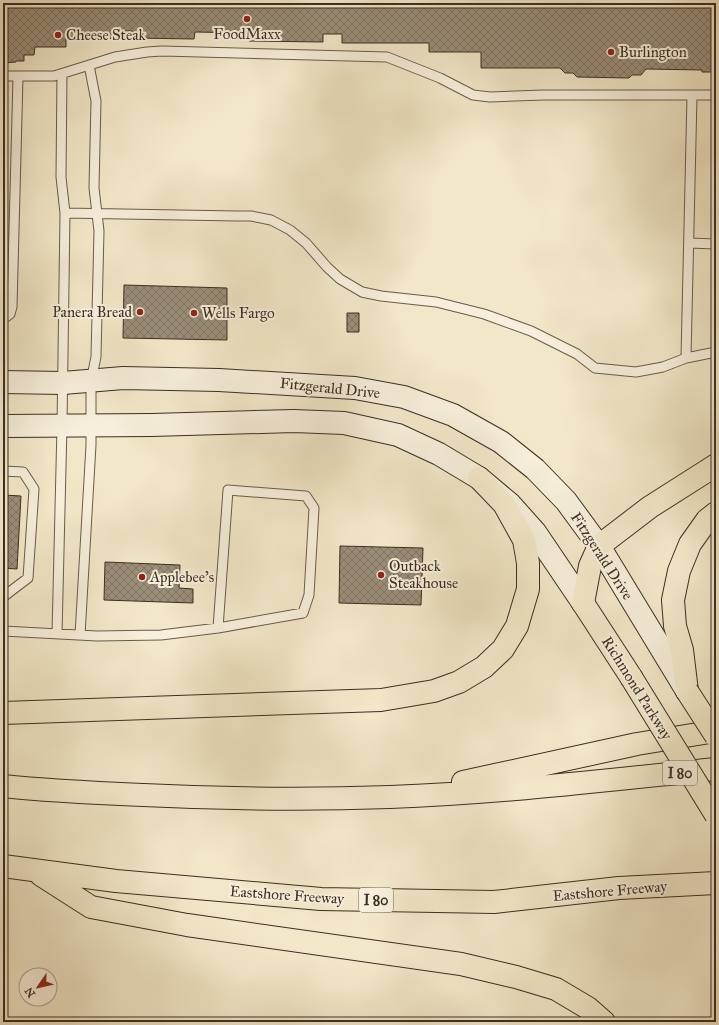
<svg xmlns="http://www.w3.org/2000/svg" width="719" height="1025" font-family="'IM FELL Great Primer',serif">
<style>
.building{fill:url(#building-cross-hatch);stroke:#3b2e24}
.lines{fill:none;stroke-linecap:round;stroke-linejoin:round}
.service-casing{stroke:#695c4d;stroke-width:11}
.secondary-casing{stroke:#3b2e24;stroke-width:24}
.trunk-casing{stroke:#3b2e24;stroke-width:24}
.motorway-casing{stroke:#3b2e24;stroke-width:24}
.service{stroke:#f7efdb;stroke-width:9}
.secondary{stroke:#f7efdb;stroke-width:22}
.trunk{stroke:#f2e7c8;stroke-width:22}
.motorway{stroke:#f2e7c8;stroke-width:22}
.trunk-bridge-casing{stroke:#3b2e24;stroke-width:24;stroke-linecap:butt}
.trunk-bridge{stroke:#f2e7c8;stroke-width:22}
.poi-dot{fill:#8f2418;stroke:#f7efdb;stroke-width:1.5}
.labels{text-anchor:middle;stroke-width:4;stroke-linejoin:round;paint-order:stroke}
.shield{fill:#f7efdb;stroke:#73685b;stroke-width:1}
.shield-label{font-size:14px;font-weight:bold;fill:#3b2e24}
.poi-label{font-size:15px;fill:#3b2e24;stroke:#f7efdb;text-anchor:start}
.street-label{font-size:15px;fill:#3b2e24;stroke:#f7efdb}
</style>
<defs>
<pattern id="building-cross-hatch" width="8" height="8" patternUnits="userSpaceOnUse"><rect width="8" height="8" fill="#9a8e79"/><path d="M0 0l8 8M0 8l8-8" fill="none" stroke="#7f7463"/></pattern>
</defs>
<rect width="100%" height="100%" fill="#f2e7c8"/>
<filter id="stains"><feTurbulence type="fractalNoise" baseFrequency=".005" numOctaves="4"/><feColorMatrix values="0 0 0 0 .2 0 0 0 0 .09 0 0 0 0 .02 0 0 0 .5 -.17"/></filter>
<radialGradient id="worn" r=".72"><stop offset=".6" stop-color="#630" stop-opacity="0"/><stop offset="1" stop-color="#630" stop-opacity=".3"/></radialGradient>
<path class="building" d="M3 3H716V72H702V70L646 69 641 75H632L629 78 577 77 573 73H565L560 68H481V52H429V43H342V34H323V42L249 41 248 33 195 32 194 39 133 38 132 31H125V39L66 37V47H35L34 55H24V61H16V62L3 63Z
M124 285 227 288V340L123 338Z
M347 313H359V332H347Z
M3 495 21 496 17 569 3 568Z
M340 546 423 548 421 605 339 603Z
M105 562 180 565 179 588 193 589V603L104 600Z"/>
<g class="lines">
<defs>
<path id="service" d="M3 76H54L115 57 147 52 162 51 387 57 440 78 473 95 490 97 543 95H716
M65 213 237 216H251L271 220 290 230 306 243 327 267 340 279 362 292 381 296 436 302 484 314 531 331 577 354 595 368 636 372 663 367 686 358 716 352
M689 243 716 244
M3 319 10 314 12 307 18 77
M686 358 692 96
M3 471 23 472 34 489 28 578 3 597
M3 631 97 636 161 635 218 628 303 613 309 595 314 508 306 496 228 490 218 628
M57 634 62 426 65 213 61 177 62 74
M80 635 91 445V381L96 357 99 231 94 188 96 101 89 65"/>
<path id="secondary" d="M3 382 63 383 123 378 219 380 355 388 404 397 453 415 501 442 535 469 566 501 599 546 687 691
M3 426 152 425 294 421 344 423 398 435 439 454 479 478 510 504 535 532 583 603"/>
<path id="trunk" d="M583 603 631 677"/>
<path id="motorway" d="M583 603 590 566 599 546 650 507 716 465
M687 691 682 650 675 626 673 600 679 571 690 544 707 520 716 513
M3 713 381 700 434 691 459 682 484 667 503 649 517 626 528 589V563L524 540 504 504 479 478
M463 782 637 744 716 731
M3 786C49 791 96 793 143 795 225 799 308 800 390 797 499 793 608 780 716 769
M3 866 116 881 321 899 494 902 619 888 716 883
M41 875 91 907 187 925 461 964 516 977 556 989 588 1008 604 1022"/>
</defs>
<use href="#service" class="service-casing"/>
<use href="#secondary" class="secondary-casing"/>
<use href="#trunk" class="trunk-casing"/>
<use href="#motorway" class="motorway-casing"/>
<use href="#service" class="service"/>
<use href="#secondary" class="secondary"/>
<use href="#trunk" class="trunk"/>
<use href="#motorway" class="motorway"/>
<defs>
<path id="trunk-bridge" d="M631 677 716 815
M687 691 716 736"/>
</defs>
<use href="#trunk-bridge" class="trunk-bridge-casing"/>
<use href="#trunk-bridge" class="trunk-bridge"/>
</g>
<g class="poi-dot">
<circle cx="247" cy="19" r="4"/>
<circle cx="58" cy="35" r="4"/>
<circle cx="611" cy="52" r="4"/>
<circle cx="140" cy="312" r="4"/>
<circle cx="194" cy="313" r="4"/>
<circle cx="381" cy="575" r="4"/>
<circle cx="142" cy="577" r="4"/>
</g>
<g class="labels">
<g class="shield">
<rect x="663" y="761" width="34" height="24" rx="3"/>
<rect x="359" y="888" width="34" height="24" rx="3"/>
</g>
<g class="shield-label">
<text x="680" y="778">I 80</text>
<text x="376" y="905">I 80</text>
</g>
<g class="poi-label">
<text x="247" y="39" text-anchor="middle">FoodMaxx</text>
<text x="66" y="40">Cheese Steak</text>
<text x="619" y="57">Burlington</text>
<text x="132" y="317" text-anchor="end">Panera Bread</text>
<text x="202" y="318">Wells Fargo</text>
<text x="389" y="571">Outback<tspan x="389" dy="17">Steakhouse</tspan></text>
<text x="150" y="582">Applebee's</text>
</g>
<g class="street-label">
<text transform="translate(330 388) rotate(6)" y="5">Fitzgerald Drive</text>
<text transform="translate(602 556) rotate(57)" y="5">Fitzgerald Drive</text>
<text transform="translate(637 688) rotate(58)" y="5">Richmond Parkway</text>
<text transform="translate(610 891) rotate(-5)" y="5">Eastshore Freeway</text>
<text transform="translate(287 895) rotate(4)" y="5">Eastshore Freeway</text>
</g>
</g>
<rect width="719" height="1025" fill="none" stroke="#f2e7c8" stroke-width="16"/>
<rect x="4" y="4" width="711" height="1017" fill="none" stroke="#3b2e24" stroke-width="2"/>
<rect x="8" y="8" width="703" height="1009" fill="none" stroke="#3b2e24"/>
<g transform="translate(38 987) rotate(236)"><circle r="19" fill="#f7efdb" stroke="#aca292"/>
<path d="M0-3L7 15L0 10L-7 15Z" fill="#8f2418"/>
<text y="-6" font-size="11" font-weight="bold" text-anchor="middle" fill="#3b2e24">N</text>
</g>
<rect width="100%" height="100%" filter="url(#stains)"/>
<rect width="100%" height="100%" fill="url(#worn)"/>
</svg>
